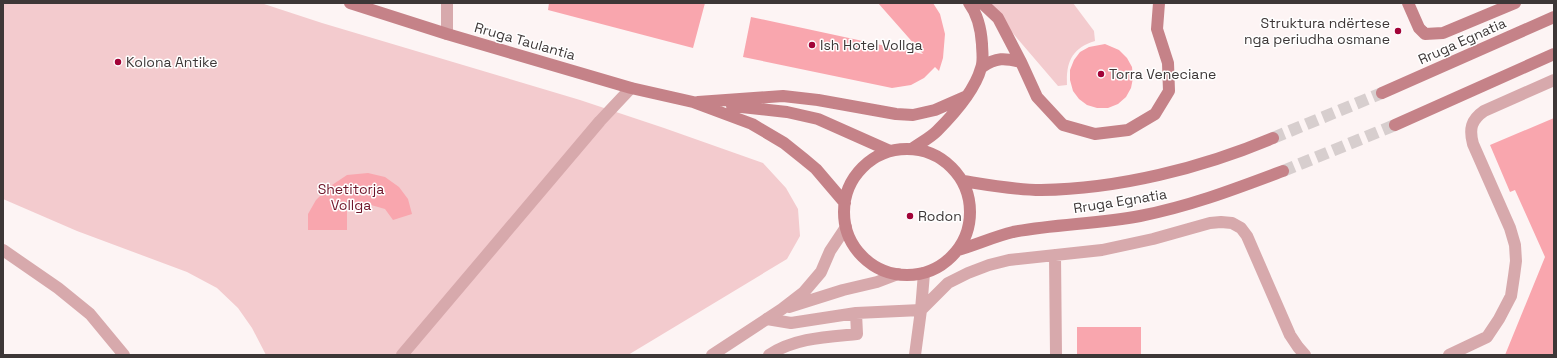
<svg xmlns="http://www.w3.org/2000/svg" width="1557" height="358" font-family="'Space Grotesk',sans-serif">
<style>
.green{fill:#f3cbce}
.building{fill:#f9a6ae}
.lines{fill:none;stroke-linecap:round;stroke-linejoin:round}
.secondary-tunnel{stroke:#d7cece;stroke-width:12;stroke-dasharray:12 6;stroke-linecap:butt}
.lane{stroke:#d7a9ac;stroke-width:12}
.street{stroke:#d7a9ac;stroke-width:12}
.secondary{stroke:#c58288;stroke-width:12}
.poi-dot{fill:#a20338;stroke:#fff;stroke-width:1.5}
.labels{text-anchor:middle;stroke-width:3;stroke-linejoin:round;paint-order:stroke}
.poi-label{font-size:14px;fill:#3d3737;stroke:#fff;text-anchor:start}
.street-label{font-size:14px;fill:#3d3737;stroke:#fff}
.park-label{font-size:14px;fill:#6f162a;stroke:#fff}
</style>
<rect width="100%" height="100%" fill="#fdf4f4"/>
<path class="green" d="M3 3H261L322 23 580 100 664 128 763 163 786 188 798 209 800 236 787 259 628 355H266L252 328 238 308 217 288 187 272 77 231 3 199Z
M987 3H1073L1094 31 1095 41C1072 48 1066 62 1067 85L1058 86Z"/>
<path class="building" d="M549 3H705L693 48 548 10Z
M878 3H933L940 14 945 34 943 58 939 71 935 67 924 78 911 85 892 88 743 57 751 17 923 54Z
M1105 44 1119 50 1127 58 1132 67 1133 78 1131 88 1126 97 1118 104 1108 108H1097L1087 105 1079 99 1073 91 1070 80V70L1074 60 1080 52 1089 47Z
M1554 118V355H1505L1545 257 1515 190 1510 192 1490 145Z
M368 173 385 177 399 187 408 199 412 214 393 220 385 209 371 205 347 209V230H308V214L316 200 329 187 347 175Z
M1077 327H1141V355H1077Z"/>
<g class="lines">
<path class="secondary-tunnel" d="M1273 138 1382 93
M1283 171 1395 125"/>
<path class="lane" d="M1055 255 1056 355
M767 319 791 323 856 313 921 310 948 283 968 273 989 265 1009 260 1102 250 1153 239 1210 223 1221 222 1232 223 1241 228 1247 236 1290 335 1298 347 1305 355
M769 355C795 338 826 337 857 334L856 313
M915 355 921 310 924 273
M1449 355 1487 337 1499 319 1511 296 1514 276 1516 261 1515 245 1510 228 1473 144C1469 129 1471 120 1484 111L1554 80"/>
<path class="street" d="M447 3V34
M3 250 58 288 90 314 124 355
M789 307 843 290 877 282 898 274
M402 355 600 121 631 88
M712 355 782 309 804 292 821 272 830 251 846 227"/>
<path class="secondary" d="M350 3 447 34 631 88 693 102 752 124 784 143 804 159 816 169 845 203
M982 3 998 18 1021 62 1037 97 1063 125 1095 134 1128 130 1155 114 1169 91 1168 63 1157 29 1159 3
M1408 3 1419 28 1425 34 1443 33 1515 3
M982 67C996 57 1005 58 1021 62
M1382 93 1554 17
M698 102 783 96 818 100 896 114 913 115 935 110 967 96
M732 106 787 112 818 119 890 151
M1395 125 1554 54
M912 149C920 143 930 138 937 131 953 115 975 90 981 68 984 61 982 51 982 44 981 29 978 15 969 3
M844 212a63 63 0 1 1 126 0a63 63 0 1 1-126 0Z
M963 181C988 185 1015 190 1041 190 1118 189 1202 168 1273 138
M958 250C975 245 996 236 1013 232 1055 224 1099 224 1140 216 1191 206 1235 189 1283 171"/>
</g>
<g class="poi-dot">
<circle cx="1398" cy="31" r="4"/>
<circle cx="812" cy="45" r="4"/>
<circle cx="118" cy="62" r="4"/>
<circle cx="1101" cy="74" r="4"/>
<circle cx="910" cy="216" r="4"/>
</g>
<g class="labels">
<g class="poi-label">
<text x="1390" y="28" text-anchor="end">Struktura ndërtese<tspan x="1390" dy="16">nga periudha osmane</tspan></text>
<text x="820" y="50">Ish Hotel Vollga</text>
<text x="126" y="67">Kolona Antike</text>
<text x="1109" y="79">Torra Veneciane</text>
<text x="918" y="221">Rodon</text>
</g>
<g class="street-label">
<text transform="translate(525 41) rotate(16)" y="5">Rruga Taulantia</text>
<text transform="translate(1462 41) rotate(-24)" y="5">Rruga Egnatia</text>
<text transform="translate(1120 201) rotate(-9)" y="5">Rruga Egnatia</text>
</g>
<g class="park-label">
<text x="351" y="194">Shetitorja<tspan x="351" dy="16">Vollga</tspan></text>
</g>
</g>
<rect width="1557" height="358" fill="none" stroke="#3d3737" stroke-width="8"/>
</svg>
